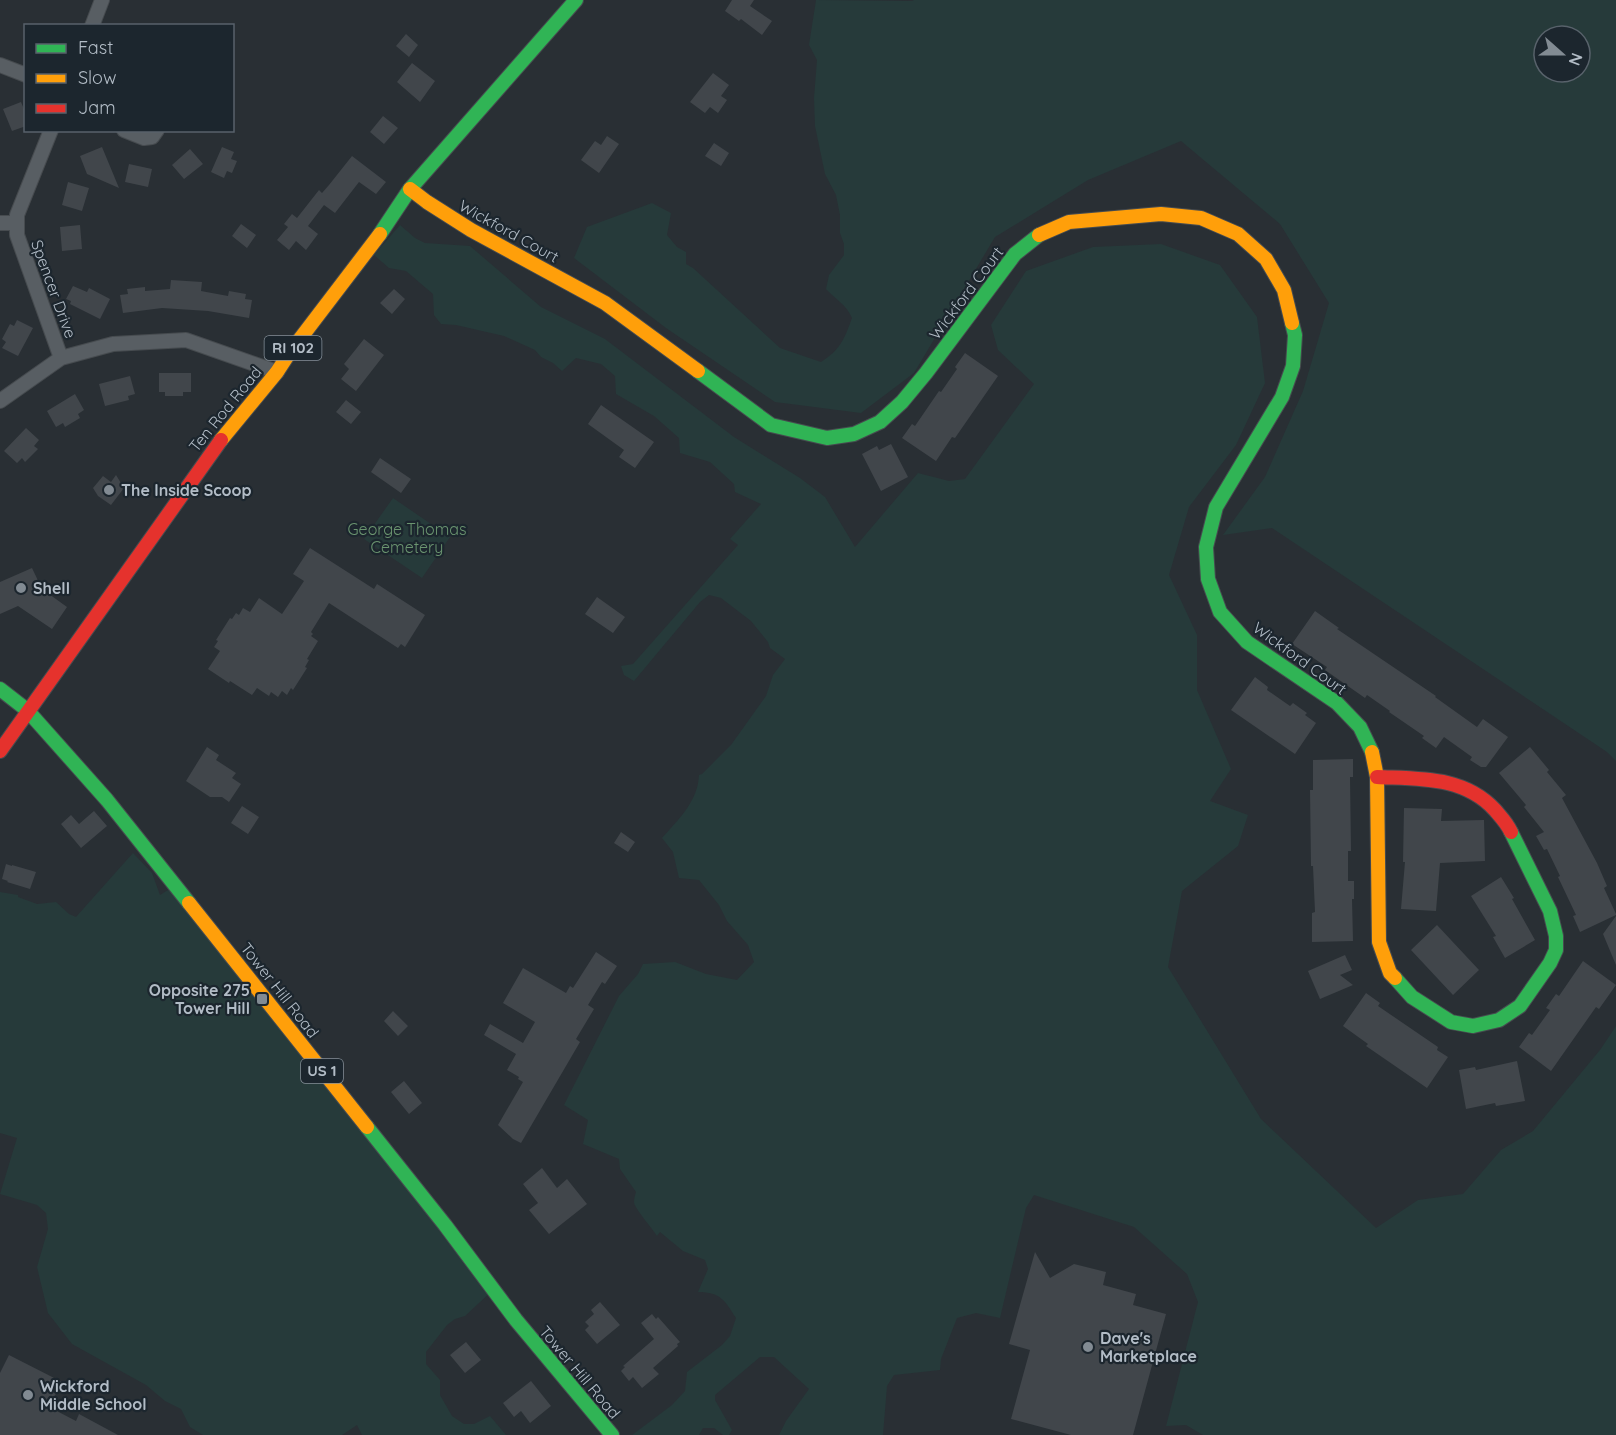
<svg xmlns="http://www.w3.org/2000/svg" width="1616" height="1435" font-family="Quicksand,sans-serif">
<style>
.green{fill:#263a3a;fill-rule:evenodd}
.building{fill:#41464b}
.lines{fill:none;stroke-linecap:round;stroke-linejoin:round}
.street-casing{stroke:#464b4f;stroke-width:16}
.fast-casing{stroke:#464b4f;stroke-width:16}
.slow-casing{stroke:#464b4f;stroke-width:16}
.jam-casing{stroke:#464b4f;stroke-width:16}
.street{stroke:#585e63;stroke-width:14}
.fast{stroke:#30b455;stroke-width:14}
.slow{stroke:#ff9f0a;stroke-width:14}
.jam{stroke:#e5322d;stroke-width:14}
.poi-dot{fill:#828b93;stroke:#1c262e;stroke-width:2}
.labels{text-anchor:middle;stroke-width:4.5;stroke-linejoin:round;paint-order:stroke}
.shield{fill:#1c262e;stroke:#858f98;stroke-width:1.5}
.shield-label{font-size:15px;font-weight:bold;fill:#b2bcc6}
.street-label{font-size:16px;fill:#b2bcc6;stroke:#1c262e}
.poi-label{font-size:16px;font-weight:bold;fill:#b2bcc6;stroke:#1c262e;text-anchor:start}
.park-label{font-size:16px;fill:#6b9570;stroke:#1c262e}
</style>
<rect width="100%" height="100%" fill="#292f34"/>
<path class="green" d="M816 0 912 1 914 0H1616V761L1607 752 1272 528 1223 535 1265 477 1303 391 1329 303 1280 224 1181 141 1088 180 995 237 914 373 861 413 775 402 666 328 574 258 587 227 652 203 671 213 667 235 677 247 686 252V264L693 268 780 348 821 362C840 350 844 340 852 318 846 304 836 300 826 289L829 275 844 255V244L840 233V215L836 195 825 174 815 126 814 98 817 60 809 45ZM1544 36H1580V72H1544Z
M400 225 415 238 425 243 470 246 541 307 605 339 734 437 800 478 825 497 855 547 918 473 949 481 965 479 1034 384 998 350 991 325 1026 271 1093 247 1161 244 1220 265 1257 317 1265 383 1236 445 1189 507 1169 575 1197 635V690L1231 769 1210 801 1248 815 1238 846 1182 891 1168 967 1261 1119 1376 1228 1418 1200 1463 1194 1501 1150 1533 1131 1600 1050 1616 1026V1435H1203L1186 1425 1166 1426 1198 1302 1187 1274 1134 1227 1034 1195 1026 1208 1000 1318 976 1313 957 1318 941 1359 940 1370 894 1375 887 1386 883 1435H779L786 1421 809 1389 774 1357H760L715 1395V1400L732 1430 729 1435H723L714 1428H703L699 1435H632L672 1405 685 1391 687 1372 722 1345 730 1336 736 1318C725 1301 721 1292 698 1292L708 1269 705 1260 683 1251 660 1232 657 1236C653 1229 634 1208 634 1202 634 1199 635 1195 636 1192L620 1169 619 1159 583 1144 588 1120 564 1105 619 996 638 974 643 964 675 962 706 974 737 980 754 962 748 945 727 921 719 905 699 880 679 878 673 852 662 838C679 819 698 801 699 775L702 774 731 745 766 696 773 675 785 659 770 648 768 642 751 621 721 598 709 595 700 602 634 681 624 675 621 666 633 664 738 545 730 539 761 504 735 492 734 484 710 462 680 453 679 438 654 416 616 394 615 376 601 364 576 358 562 371 553 363 541 357 535 350 504 336 456 325 441 324 434 315 433 294 406 271 389 268 374 255Z
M393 498 450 537 422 578 364 539Z
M133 853 152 873 160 895 176 885 494 1289 465 1316 455 1319 447 1325 426 1352V1364L440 1380V1395L452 1416 464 1424H474L490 1416 506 1435H362L357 1425 342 1435H203L190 1427 181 1409 165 1401 146 1385 72 1344 48 1313 37 1267 48 1229 46 1213 37 1205 0 1194 17 1138 0 1133V892L18 895V897L37 904 56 902 69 914 76 917Z"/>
<path class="building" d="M732 0H754L750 6 772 21 762 35 741 19 739 21 725 11Z
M406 34 418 45 409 57 396 46Z
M412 63 435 81 420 102 397 82Z
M713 73 729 85 721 96 727 100 718 113 710 107 705 113 690 102Z
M21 102 26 114V126L12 131 3 109Z
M383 116 398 128 384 144 370 132Z
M607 136 619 144 599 173 581 160 595 141 601 145Z
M714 143 729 153 721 166 705 156Z
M102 147 119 188 87 174 80 156Z
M222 147 234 152 231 159 237 161 232 173 227 171 224 178 211 172Z
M190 149 203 164 184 179 172 165Z
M352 156 386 182 376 194 359 182 335 213 324 205 308 226 318 234 306 250 296 241 289 250 277 240 288 227 284 224 292 214 297 218 319 190 322 193 329 185Z
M129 164 152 169 148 187 125 182Z
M68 182 89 188 82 211 62 205Z
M241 224 256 235 247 248 232 236Z
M80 225 82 249 62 251 60 227Z
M171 280 202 282 201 291 228 296 229 291 246 294 245 299 252 300 249 318 208 311 162 308 123 313 120 295 128 294 127 289 145 287V291L170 289Z
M73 286 87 292 89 288 110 299 100 319 70 304 71 301 66 299Z
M394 289 405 299 392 314 380 303Z
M17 320 33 328 18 356 2 348 6 342 2 339 10 324 14 326Z
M364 339 384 355 356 391 341 379 349 369 344 364Z
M965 353 998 376 955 438 952 437 936 461 902 438 912 424 915 426 939 391 941 392 957 369 955 367Z
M159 373H191V392H183V396H165V392H159Z
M130 376 135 394 128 396 129 400 105 406 99 384Z
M75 394 84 410 78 414 80 418 65 427 63 423 56 427 47 411Z
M346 400 361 412 351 424 336 412Z
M601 405 654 442 635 468 619 457 624 450 588 424Z
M26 428 39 440 34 446 38 449 25 462 22 458 17 463 4 451Z
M891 444 908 477 881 491 862 454 877 446 879 450Z
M380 458 411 479 401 493 371 472Z
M116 475 124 488 111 505 98 496 93 488 103 476 111 482Z
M310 548 374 589 377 584 425 615 405 647 401 644 398 648 329 603 311 632 313 634 311 636 318 641 307 659 309 660 305 667 307 668 293 690 291 688 287 695 282 691 278 697 271 692 269 696 257 688 252 695 230 681 229 683 208 669 220 651 214 647 218 641 216 640 230 618 232 619 236 613 239 615 243 608 250 612 259 598 282 614 304 581 293 574Z
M32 568 42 589 67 607 52 629 18 606 0 614V582Z
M597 597 625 617 613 633 585 614Z
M1315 611 1339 628 1337 629 1436 696 1435 697 1477 727 1483 719 1508 737 1486 767H1481L1470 760 1472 757 1444 737 1436 748 1422 738 1424 736 1389 712 1390 711 1367 695 1365 698 1325 670 1327 667 1292 644Z
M1255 677 1268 687 1267 690 1290 706 1293 703 1307 713 1305 715 1316 723 1295 754 1231 710Z
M207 747 219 755 216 760 236 773 232 778 241 784 229 802 222 797H210L186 781Z
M1530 747 1549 770 1547 772 1566 795 1562 798 1597 863 1607 886 1604 888 1616 914V915L1580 932 1573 916 1576 915 1558 877 1560 876 1547 849 1544 850 1536 836 1544 832 1524 807 1526 805 1499 773Z
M1353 759V777H1350L1351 851H1348V881H1354V899H1352L1353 941 1312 942V913L1315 912 1313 866H1311L1310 790H1313V760Z
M242 806 259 817 248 834 231 823Z
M1404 808 1442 809 1441 821 1484 820 1485 861 1440 863 1436 911 1401 909 1405 862H1403Z
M94 811 107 826 81 848 61 824 71 815 79 824Z
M621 832 635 842 628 852 614 843Z
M6 864 12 866V865L36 872 30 889 7 882 8 881 2 879Z
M1501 877 1514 898 1512 899 1535 940 1505 958 1493 937 1496 936 1471 896Z
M1616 916V965L1603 934Z
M1437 925 1479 970 1453 995 1411 950Z
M596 952 617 966 605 984 602 982 588 1005 594 1009 576 1039 580 1042 521 1143 513 1139 498 1125 523 1082 518 1079 519 1077 507 1070 516 1054 484 1035 490 1024 523 1043 535 1022 503 1003 523 968 566 993 570 986 573 988Z
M1345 955 1352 970 1340 975 1353 985 1320 999 1308 971Z
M1583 961 1616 985 1599 1009 1596 1007 1551 1071 1519 1047 1529 1033 1532 1035 1550 1010 1546 1008 1556 994 1559 996Z
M1366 993 1380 1003 1378 1006 1438 1047 1437 1050 1448 1057 1427 1088 1366 1046 1368 1044 1343 1026Z
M393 1011 408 1026 398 1036 384 1021Z
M1517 1061 1525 1101 1496 1106 1495 1103 1466 1109 1459 1070 1475 1067 1476 1070Z
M404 1081 422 1103 409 1114 391 1092Z
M542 1168 557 1188 567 1179 587 1204 549 1234 529 1210 538 1203 523 1184Z
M1035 1252 1050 1278 1074 1264 1106 1272 1103 1285 1136 1294 1133 1305 1166 1314 1133 1435H1071L1011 1419 1030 1350 1009 1344Z
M600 1302 620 1325 597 1344 585 1330 589 1326 585 1322 594 1314 591 1310Z
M652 1314 656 1319 658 1317 680 1342 677 1344 678 1346 653 1368 659 1374 642 1388 633 1377 629 1381 621 1371 625 1367 623 1366 654 1339 641 1323Z
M466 1342 481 1360 465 1373 450 1355Z
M9 1355 62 1382 49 1407 76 1421 79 1414 118 1435H0V1373Z
M531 1381 551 1406 530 1423 521 1411 514 1417 503 1403Z"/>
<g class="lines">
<defs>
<path id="street" d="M92 26 102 0
M0 65 26 75
M51 130 17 215V235L61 358
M124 130 144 138 152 137 157 130
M0 223H17
M0 401 61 358 113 344 186 340 277 372"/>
<path id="fast" d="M380 234 410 189 576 0
M1292 323 1295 335 1293 366 1282 397 1216 507 1206 547 1208 579 1220 612 1247 642 1337 703 1360 727 1372 752
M698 371 771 425 827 438 854 434 880 422 902 402 926 373 1015 254 1039 235
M0 689 27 710 107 800 189 903
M1395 978 1412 997 1451 1022 1473 1026 1499 1020 1520 1006 1550 963 1556 950V936L1550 911 1511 832
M367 1127 445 1225 516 1320 612 1435"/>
<path id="slow" d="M410 189 427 202 471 230 605 303 698 371
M1039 235 1069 222 1161 214 1201 218 1238 234 1266 259 1284 290 1292 323
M221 440 277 372 290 352 380 234
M1372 752 1377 777 1379 942 1390 973 1395 978
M189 903 367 1127"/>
<path id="jam" d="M0 751 221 440
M1377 777C1419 779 1464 776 1495 810 1501 817 1507 823 1511 832"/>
</defs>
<use href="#street" class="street-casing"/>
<use href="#fast" class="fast-casing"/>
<use href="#slow" class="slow-casing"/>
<use href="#jam" class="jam-casing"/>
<use href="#street" class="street"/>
<use href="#fast" class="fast"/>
<use href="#slow" class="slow"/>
<use href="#jam" class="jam"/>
</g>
<g class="poi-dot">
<circle cx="109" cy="490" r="6"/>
<circle cx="21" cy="588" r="6"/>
<rect x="256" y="993" width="12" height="12" rx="3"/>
<circle cx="1088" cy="1347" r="6"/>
<circle cx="28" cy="1395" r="6"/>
</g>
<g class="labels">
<g class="shield">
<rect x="264.5" y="336" width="57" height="24" rx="4.5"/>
<rect x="301" y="1059" width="42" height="24" rx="4.5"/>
</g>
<g class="shield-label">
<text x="293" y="353">RI 102</text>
<text x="322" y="1076">US 1</text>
</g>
<g class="street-label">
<text transform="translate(509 231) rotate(29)" y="6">Wickford Court</text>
<text transform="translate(54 289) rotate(70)" y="6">Spencer Drive</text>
<text transform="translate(966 293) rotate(-53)" y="6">Wickford Court</text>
<text transform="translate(225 409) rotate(-51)" y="6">Ten Rod Road</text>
<text transform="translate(1300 658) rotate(36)" y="6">Wickford Court</text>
<text transform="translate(280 990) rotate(52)" y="6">Tower Hill Road</text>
<text transform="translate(580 1372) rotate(50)" y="6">Tower Hill Road</text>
</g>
<g class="poi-label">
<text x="121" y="496">The Inside Scoop</text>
<text x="33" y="594">Shell</text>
<text x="250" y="996" text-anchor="end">Opposite 275<tspan x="250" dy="18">Tower Hill</tspan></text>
<text x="1100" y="1344">Dave's<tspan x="1100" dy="18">Marketplace</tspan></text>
<text x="40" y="1392">Wickford<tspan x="40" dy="18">Middle School</tspan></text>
</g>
<g class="park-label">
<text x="407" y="535">George Thomas<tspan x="407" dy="18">Cemetery</tspan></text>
</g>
</g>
<rect x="24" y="24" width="210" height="108" fill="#1c262e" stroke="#58626b" stroke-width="1.5"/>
<rect x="36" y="44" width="30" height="9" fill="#30b455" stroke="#58626b" stroke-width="1.5"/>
<text x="78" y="54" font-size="18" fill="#b2bcc6">Fast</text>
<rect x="36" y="74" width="30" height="9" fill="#ff9f0a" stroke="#58626b" stroke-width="1.5"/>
<text x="78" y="84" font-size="18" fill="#b2bcc6">Slow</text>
<rect x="36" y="104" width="30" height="9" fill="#e5322d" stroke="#58626b" stroke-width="1.5"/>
<text x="78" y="114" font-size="18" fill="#b2bcc6">Jam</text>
<g transform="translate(1562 54) rotate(111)"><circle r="28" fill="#1c262e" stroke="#58626b" stroke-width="1.5"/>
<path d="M0-4.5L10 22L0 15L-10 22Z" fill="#828b93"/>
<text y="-9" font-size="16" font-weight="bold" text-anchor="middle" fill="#b2bcc6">N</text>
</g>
</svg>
